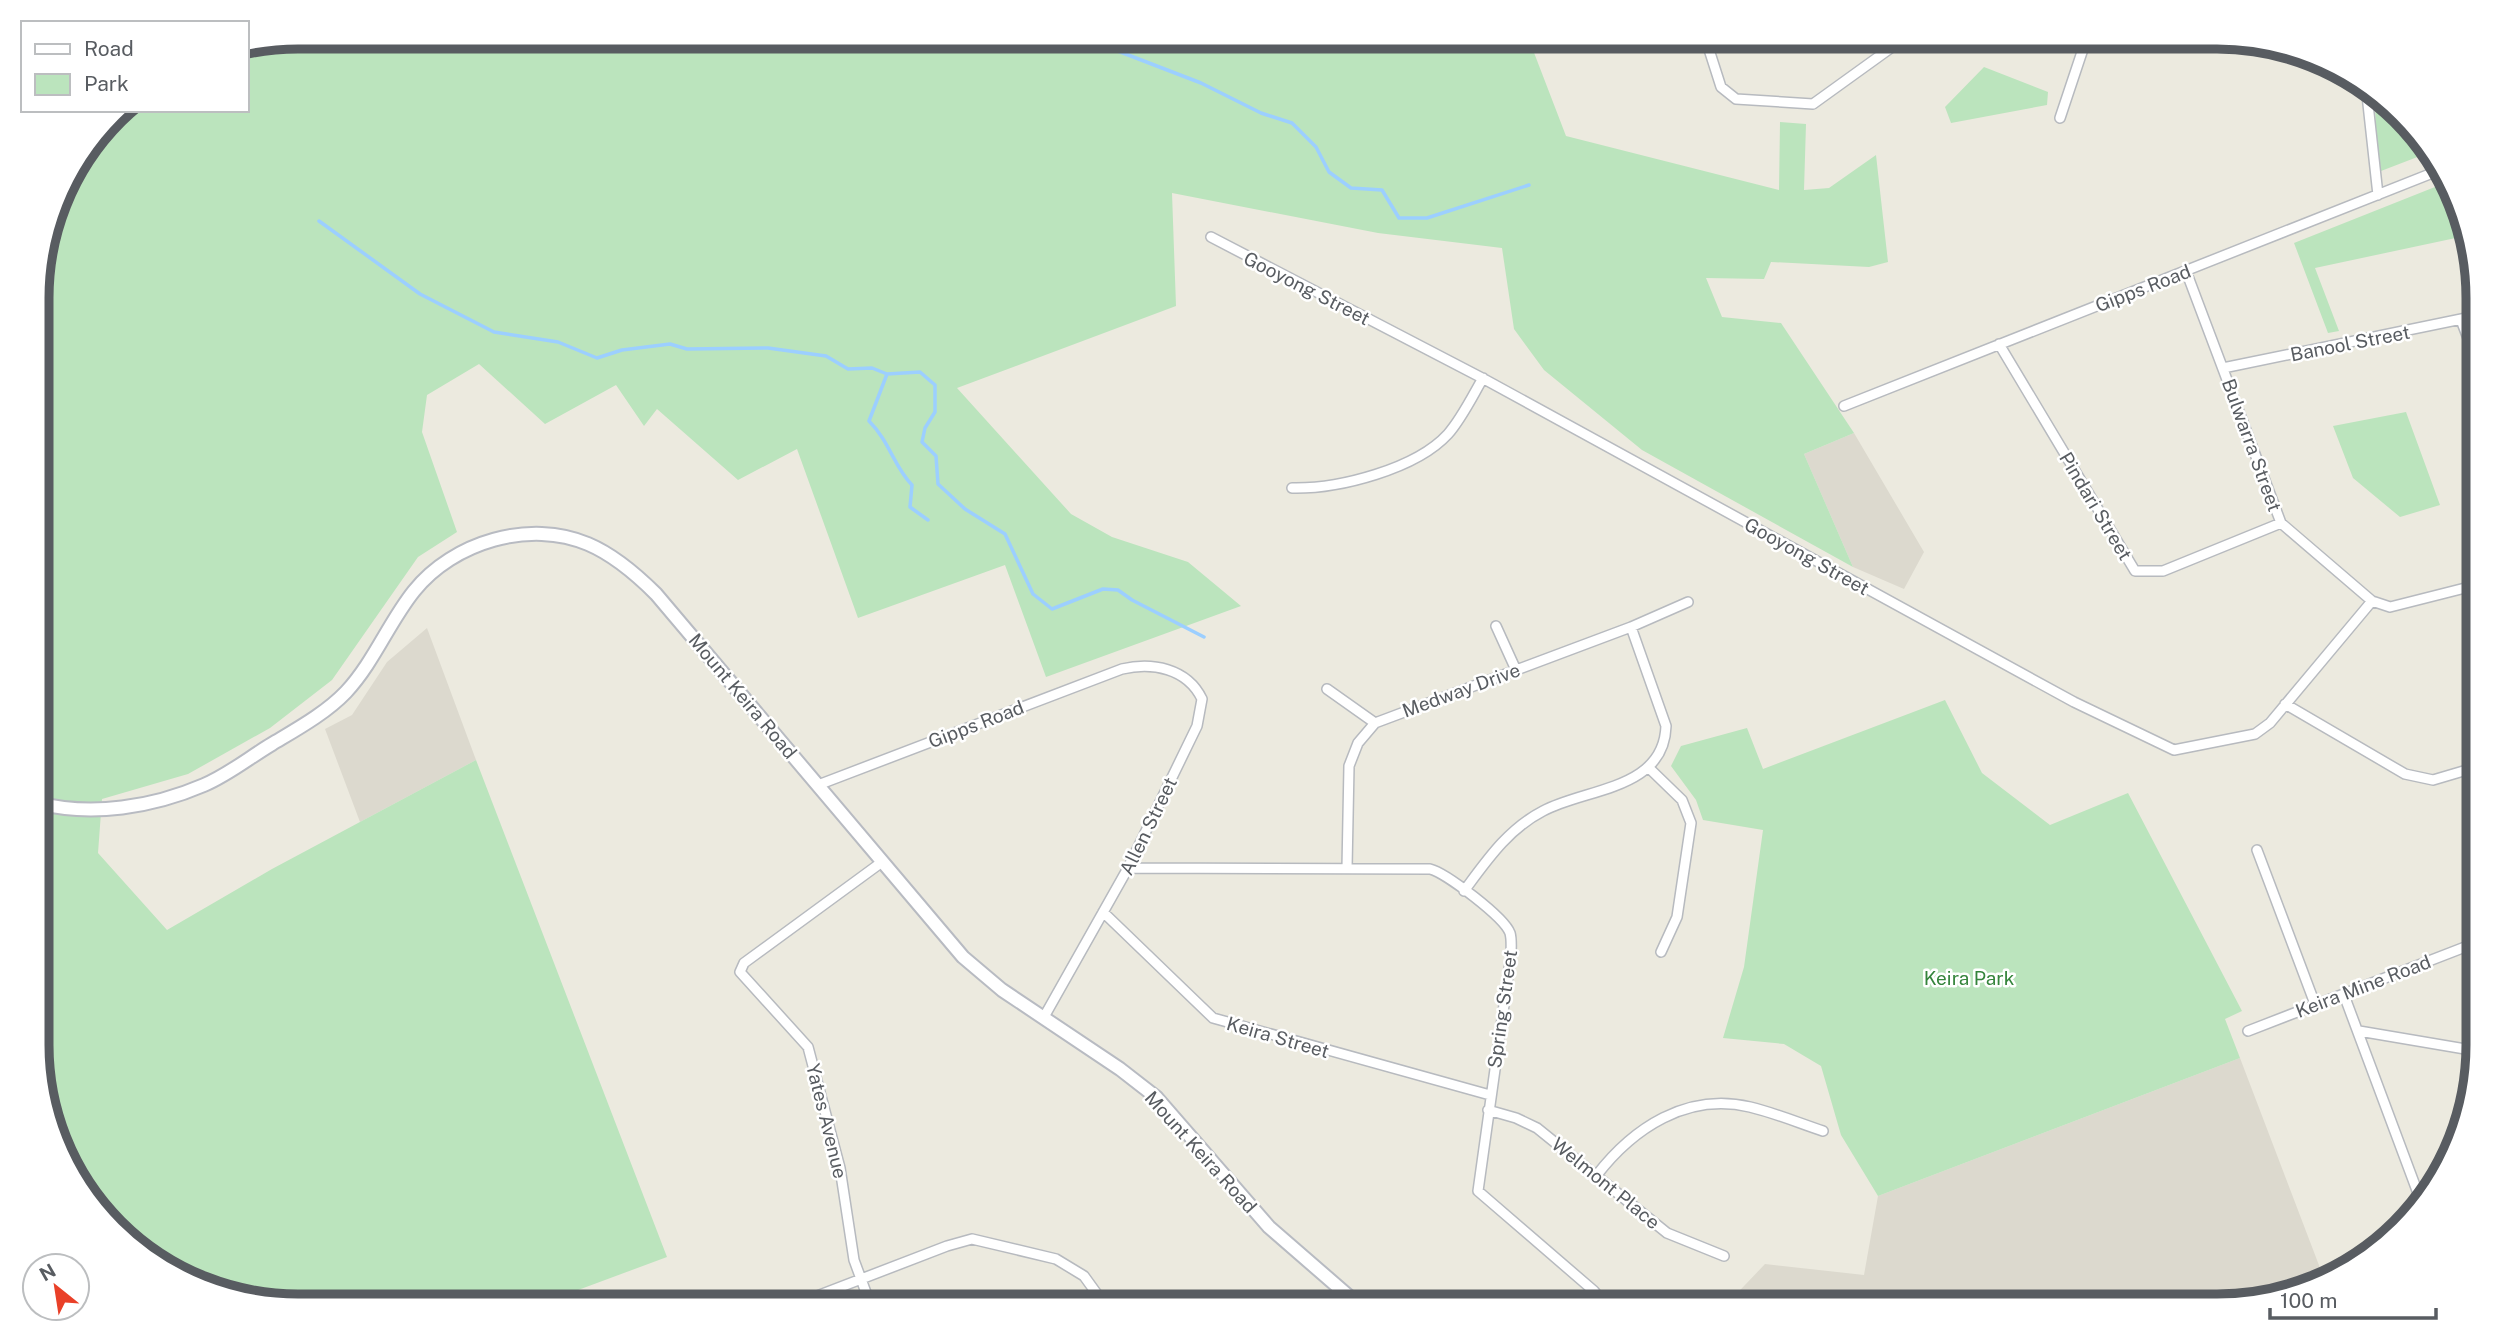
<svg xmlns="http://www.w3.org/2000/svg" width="2515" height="1343" font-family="'Public Sans',sans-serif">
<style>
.education{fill:#dcd9ce}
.green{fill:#bbe4bd}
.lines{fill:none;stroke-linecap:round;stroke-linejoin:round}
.stream{stroke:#9ccfff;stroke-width:3.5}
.minor-casing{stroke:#b7babf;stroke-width:12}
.secondary-casing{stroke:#b8bbc2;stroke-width:16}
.minor{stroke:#fff;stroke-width:9}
.secondary{stroke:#fff;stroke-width:12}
.labels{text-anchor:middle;stroke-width:5;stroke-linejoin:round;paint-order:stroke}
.street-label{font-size:19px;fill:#585c61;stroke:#fff}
.park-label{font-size:19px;fill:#34843b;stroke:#fff}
.rim{fill:none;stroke:#585c61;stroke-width:9}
</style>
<rect width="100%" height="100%" fill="#eceadf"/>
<path class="education" d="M1854 433 1924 552 1904 589 1853 567 1804 454Z
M427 628 476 760 360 822 325 729 352 715 387 662Z
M2240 1058 2325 1281 2301 1293 2234 1306H1725L1765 1264 1864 1275 1878 1196Z"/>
<path class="green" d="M298 37H1528L1566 136 1779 190 1780 122 1806 124 1804 190 1829 188 1876 155 1888 262 1869 267 1771 262 1764 279 1706 278 1722 317 1781 323 1854 433 1804 454 1853 567 1642 450 1544 370 1514 329 1502 248 1378 233 1172 193 1176 306 957 388 1071 514 1112 537 1188 562 1241 606 1046 677 1005 565 858 618 797 449 738 480 657 409 644 426 616 385 545 424 479 364 427 395 422 432 457 532 418 557 332 680 270 728 188 774 102 799 98 853 167 930 272 869 476 760 667 1257 535 1306H298L182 1279 126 1242 81 1190 39 1080 37 281 64 182 119 110H247V47Z
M1984 67 2048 92 2047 105 1951 123 1945 107Z
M2375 92 2390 102 2433 151 2381 171 2376 150Z
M2445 183 2465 236 2315 268 2339 331 2328 333 2294 243Z
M2406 412 2440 505 2400 517 2353 478 2333 426Z
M1945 700 1982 773 2050 825 2128 793 2242 1011 2225 1019 2240 1058 1878 1196 1841 1135 1821 1066 1784 1044 1723 1038 1744 967 1763 830 1703 820 1696 800 1671 766 1681 746 1747 728 1763 769Z"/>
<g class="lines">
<path class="stream" d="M1105 37 1110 48 1201 83 1261 113 1292 123 1316 147 1329 172 1351 188 1382 190 1399 218H1427L1529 185
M319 221 420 294 494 332 558 342 597 358 622 350 670 344 687 349 768 348 826 356 848 369 872 368 887 374 920 372 935 385V412L925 428 922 442 936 456 938 484 965 509 1005 534 1033 594 1052 609 1103 589 1118 590 1132 600 1204 637
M887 374 869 421C890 442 894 467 912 485L910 507 928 520"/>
<defs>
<path id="minor" d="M1705 37 1721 87 1736 99 1813 104 1906 37
M2207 37 2211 44 2225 39
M2366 86 2378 195
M2060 118 2087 37
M1211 237 1484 379 2074 702 2174 750 2255 734 2270 723 2372 601
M2186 271 2281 523 2372 601 2390 607 2477 585
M2461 320 2476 359
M1999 344 2135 571H2163L2281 523
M2223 368 2476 316
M1844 406 2440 170
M1292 488C1339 489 1416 469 1448 434 1462 418 1472 397 1483 378
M1496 626 1516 670
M1327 689 1375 723
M2285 704 2405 774 2433 780 2477 767
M1649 768 1682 800 1691 823 1677 917 1661 952
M818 785 1122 669C1152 662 1187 668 1202 699L1197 726 1128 868 1044 1017
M2257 850 2315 1004
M1128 868 1430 869C1446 873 1504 917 1510 933 1512 940 1511 948 1511 955L1478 1191 1594 1291 1606 1306
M1347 868 1349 766 1358 743 1375 723 1631 627 1688 602
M1464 891C1487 860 1508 829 1543 811 1586 788 1664 790 1666 726L1631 627
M1103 912 1213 1018 1490 1095
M2344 995 2422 1204
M2248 1031 2478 942
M2359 1031 2477 1051
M1488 1110 1516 1118 1537 1128 1667 1233 1724 1256
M1596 1176C1633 1128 1687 1092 1750 1107 1775 1113 1799 1123 1823 1131
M791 1306 947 1246 972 1239 1056 1259 1084 1276 1097 1294 1101 1306
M871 1306 854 1260 840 1168 808 1047 740 972 744 963 882 862"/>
<path id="secondary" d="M38 803C92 817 153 807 204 785 228 775 250 757 272 744 297 729 326 713 346 692 374 662 389 622 414 591 453 542 530 519 588 544 614 555 636 574 656 594L963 957 1002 990 1120 1069 1156 1097 1269 1227 1360 1306"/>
</defs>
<use href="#minor" class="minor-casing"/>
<use href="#secondary" class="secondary-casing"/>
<use href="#minor" class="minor"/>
<use href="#secondary" class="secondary"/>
</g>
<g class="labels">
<g class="street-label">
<text transform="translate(1307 288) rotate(27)" y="7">Gooyong Street</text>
<text transform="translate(2143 288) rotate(-21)" y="7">Gipps Road</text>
<text transform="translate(2350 343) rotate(-11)" y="7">Banool Street</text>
<text transform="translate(2252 445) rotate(70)" y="7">Bulwarra Street</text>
<text transform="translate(2096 506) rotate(59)" y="7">Pindari Street</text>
<text transform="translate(1807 556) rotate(29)" y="7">Gooyong Street</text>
<text transform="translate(1461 690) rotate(-20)" y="7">Medway Drive</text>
<text transform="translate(743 696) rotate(50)" y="7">Mount Keira Road</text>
<text transform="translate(976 724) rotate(-21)" y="7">Gipps Road</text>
<text transform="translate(1148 826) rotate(-64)" y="7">Allen Street</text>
<text transform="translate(2363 986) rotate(-21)" y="7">Keira Mine Road</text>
<text transform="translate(1502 1009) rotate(-82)" y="7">Spring Street</text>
<text transform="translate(1278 1037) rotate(16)" y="7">Keira Street</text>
<text transform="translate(827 1121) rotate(76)" y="7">Yates Avenue</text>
<text transform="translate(1201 1152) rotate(48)" y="7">Mount Keira Road</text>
<text transform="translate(1606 1183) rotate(39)" y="7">Welmont Place</text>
</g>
<g class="park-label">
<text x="1969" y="985">Keira Park</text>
</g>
</g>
<path d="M0 0H2515V1343H0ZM298 49H2217A249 249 0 0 1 2466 298V1045A249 249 0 0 1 2217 1294H298A249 249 0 0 1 49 1045V298A249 249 0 0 1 298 49Z" fill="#fff" fill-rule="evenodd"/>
<path class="rim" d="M298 49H2217A249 249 0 0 1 2466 298V1045A249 249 0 0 1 2217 1294H298A249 249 0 0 1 49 1045V298A249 249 0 0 1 298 49Z"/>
<rect x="21" y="21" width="228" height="91" fill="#ffffff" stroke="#bcbec0" stroke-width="2"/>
<rect x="35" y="44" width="35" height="10" fill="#ffffff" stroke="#bcbec0" stroke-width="2"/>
<text x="84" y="56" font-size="21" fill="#585c61">Road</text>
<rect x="35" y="74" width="35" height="21" fill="#bbe4bd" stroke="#bcbec0" stroke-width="2"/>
<text x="84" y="91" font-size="21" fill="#585c61">Park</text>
<g transform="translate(56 1287) rotate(330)"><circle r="33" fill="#ffffff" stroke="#bcbec0" stroke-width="2"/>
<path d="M0-5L12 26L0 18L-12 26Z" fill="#e94028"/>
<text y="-10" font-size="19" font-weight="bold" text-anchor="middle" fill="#585c61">N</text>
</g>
<path d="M2270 1308v10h166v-10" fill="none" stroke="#585c61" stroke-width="3.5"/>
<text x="2280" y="1308" font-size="21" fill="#585c61" stroke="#ffffff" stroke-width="5" paint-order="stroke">100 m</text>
</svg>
